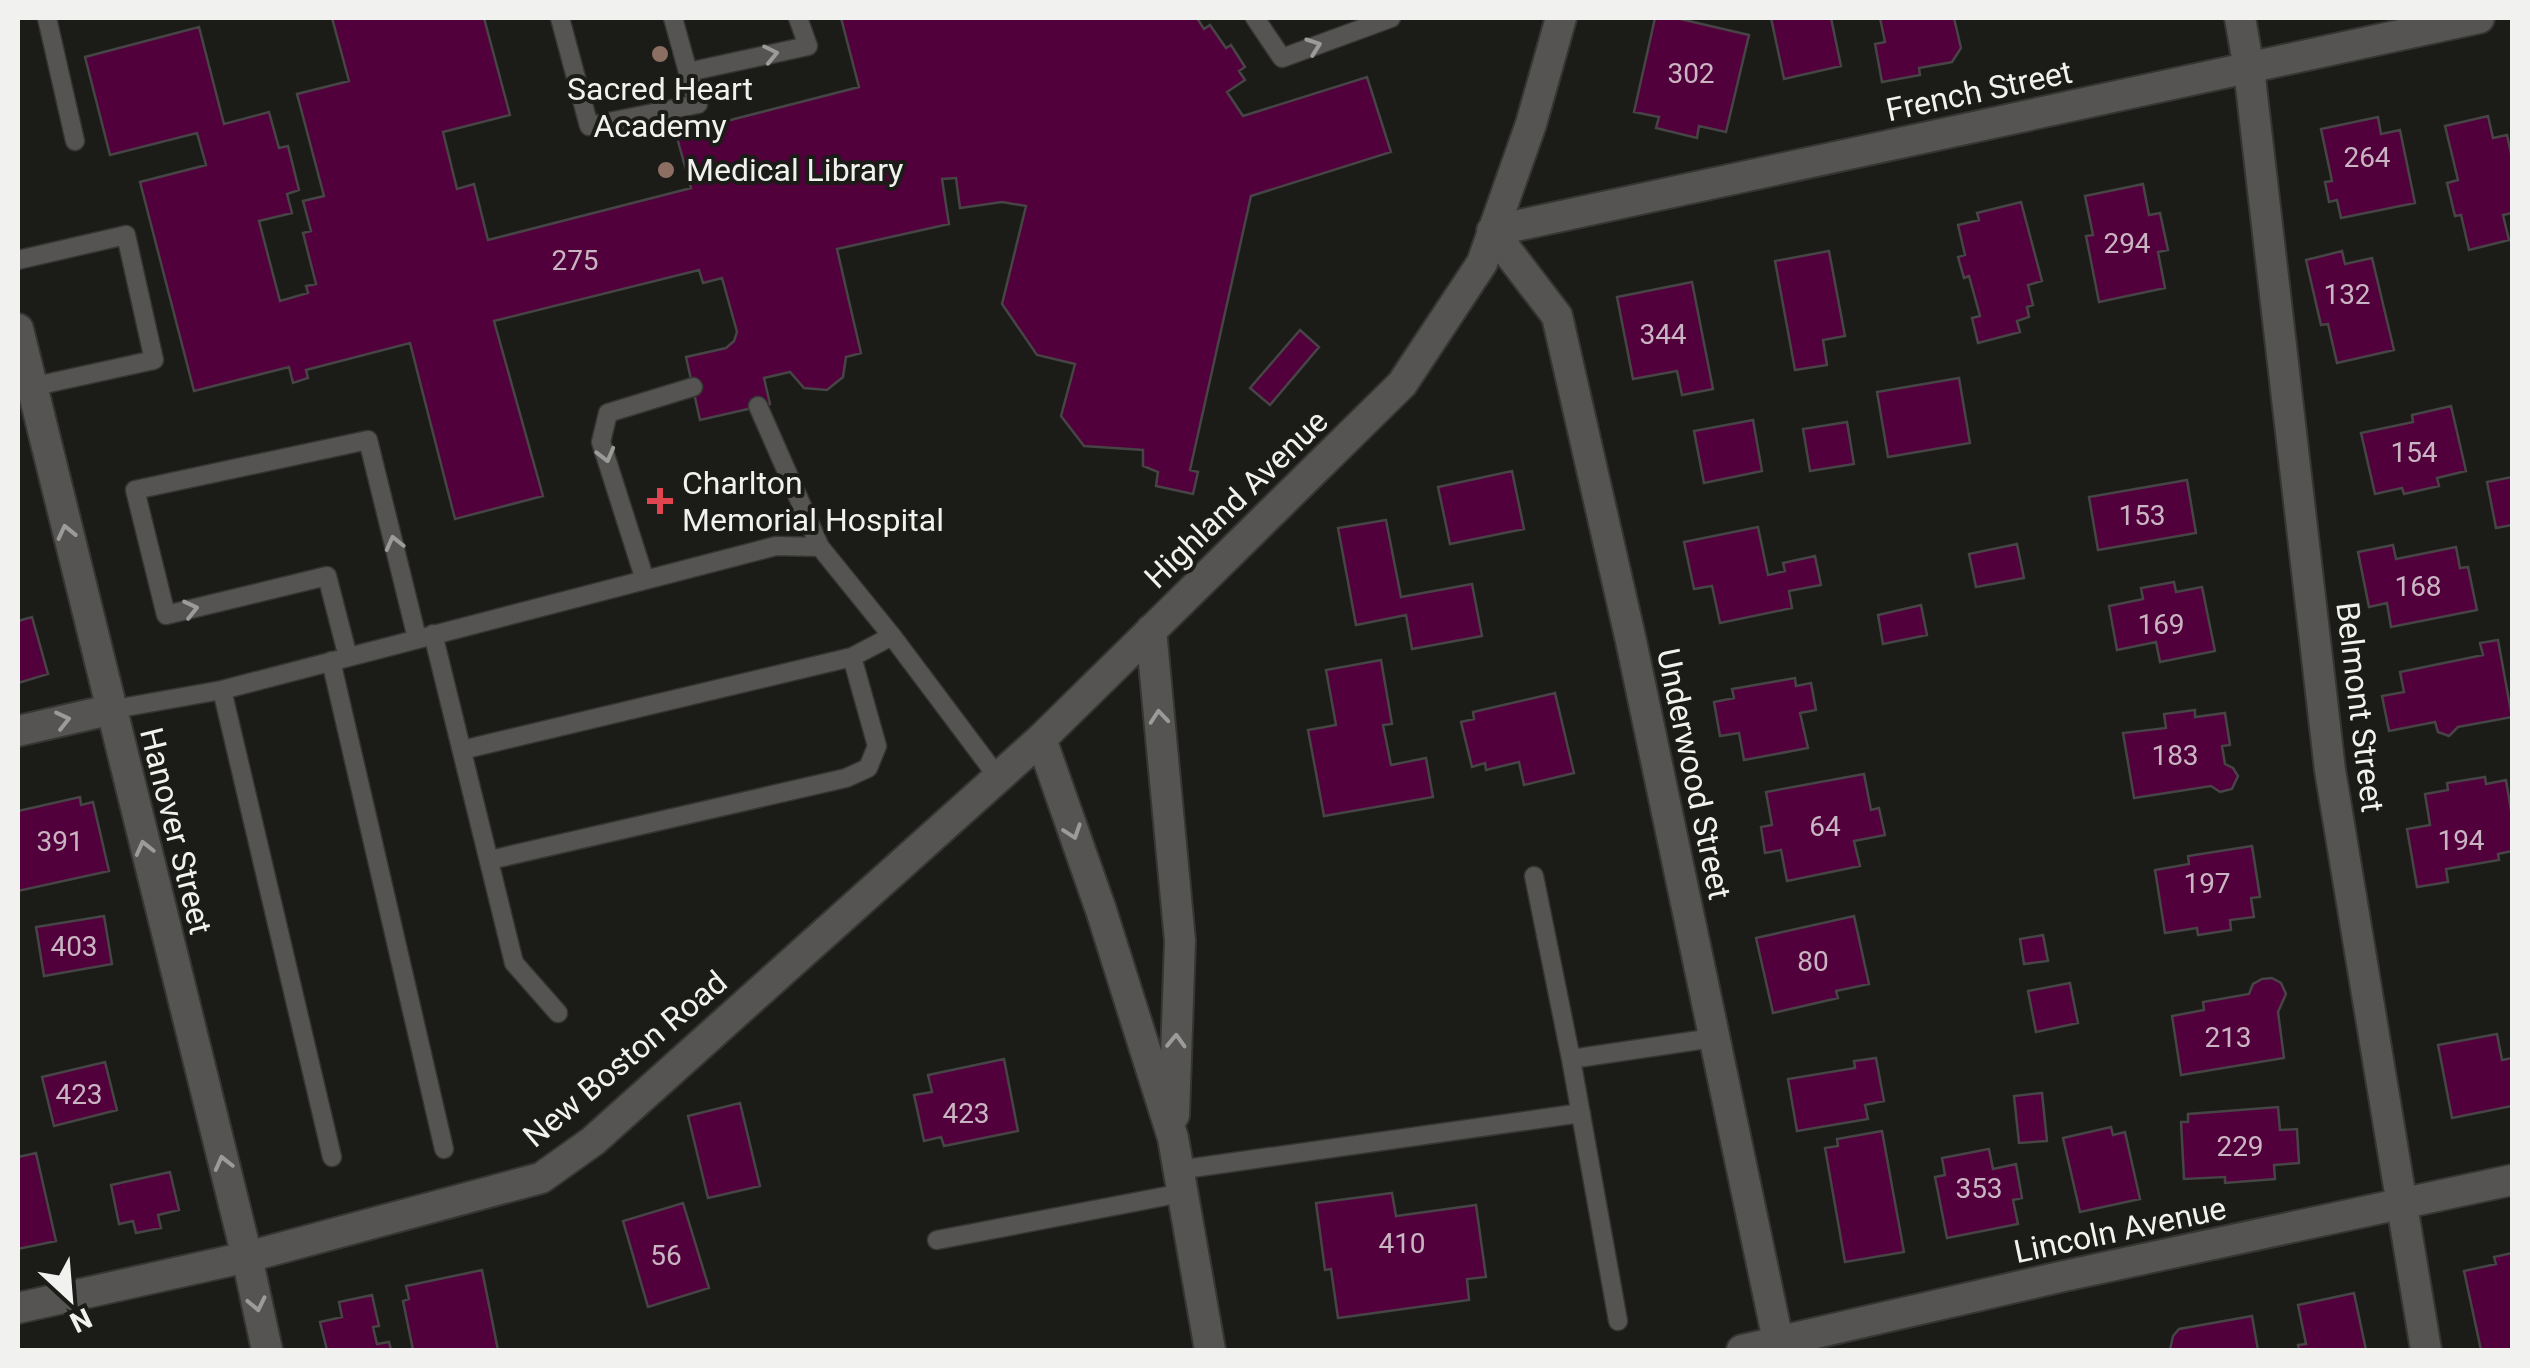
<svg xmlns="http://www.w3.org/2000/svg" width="2530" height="1368" font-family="Roboto,sans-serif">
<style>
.building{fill:#52003c;stroke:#464445;stroke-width:2.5}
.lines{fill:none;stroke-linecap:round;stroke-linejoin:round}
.service-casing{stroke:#353534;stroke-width:21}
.minor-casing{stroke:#353534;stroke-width:34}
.tertiary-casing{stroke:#353534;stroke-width:34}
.service{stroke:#555452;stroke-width:18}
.minor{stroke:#555452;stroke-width:30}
.tertiary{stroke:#555452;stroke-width:30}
.oneway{stroke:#9b9b99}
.education-dot{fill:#8d6e63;stroke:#1b1b18;stroke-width:4}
.health-dot{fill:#e0444e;stroke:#1b1b18;stroke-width:4}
.labels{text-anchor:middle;stroke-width:8;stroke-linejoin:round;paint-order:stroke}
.number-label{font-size:28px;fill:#c9b5c2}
.poi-label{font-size:32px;fill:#f1f1ef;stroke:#1b1b18;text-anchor:start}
.street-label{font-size:32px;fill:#f1f1ef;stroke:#1b1b18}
</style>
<rect width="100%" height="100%" fill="#1b1b18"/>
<path class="building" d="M332 18H484L510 115 443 132 457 189 474 184 488 240 691 188 676 134 859 87 841 18H1197L1204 29 1210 25 1226 48 1231 45 1245 67 1239 71 1245 80 1227 92 1243 116 1367 77 1391 152 1251 196 1190 470 1198 472 1193 494 1156 486 1158 472 1143 466V450L1084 446 1061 416 1075 364 1037 355 1002 304 1026 206 1002 202 960 208 956 178 942 179 949 224 837 249 861 353 846 357 843 377 827 390 804 388 790 372 764 378 770 404 700 420 686 357 726 348 734 341 737 332 722 278 703 283 699 270 494 321 543 496 455 519 410 343 306 370 308 378 293 383 289 367 194 391 140 182 206 165 197 133 110 155 85 57 199 27 224 124 269 112 279 148 288 146 299 190 287 194 292 213 259 221 280 301 308 293 306 286 316 284 303 233 311 231 303 201 324 196 297 94 349 81Z
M1655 18H1676L1749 35 1726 132 1699 126 1697 138 1656 128 1659 117 1634 112Z
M1771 18H1831L1841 66 1784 79Z
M1880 18H1954L1961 48 1952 62 1919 68 1920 75 1882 82 1875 44 1885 42Z
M2488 116 2493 138 2507 135 2512 158V213L2503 215 2509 240 2469 250 2461 215 2455 216 2447 183 2458 180 2445 126Z
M2378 117 2381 134 2400 130 2415 203 2341 218 2337 200 2329 202 2325 182 2332 181 2321 129Z
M2143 184 2149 215 2160 213 2168 250 2158 252 2165 288 2099 302 2086 236 2093 235 2085 196Z
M2021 202 2042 281 2028 285 2033 305 2027 307 2029 317 2017 321 2020 332 1978 343 1972 318 1980 316 1969 276 1964 278 1958 257 1965 255 1958 225 1979 220 1977 213Z
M1829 251 1845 336 1823 340 1827 365 1795 370 1775 261Z
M2342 251 2345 264 2372 258 2394 350 2337 363 2328 324 2321 325 2306 260Z
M1692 282 1713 389 1682 395 1677 371 1633 379 1617 297Z
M1300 330 1319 347 1270 405 1250 388Z
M1959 378 1970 443 1888 457 1877 392Z
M2451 406 2466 471 2437 478 2439 486 2404 494 2402 488 2375 494 2361 433 2413 422 2412 415Z
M1753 420 1762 471 1704 483 1694 431Z
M1847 422 1854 464 1810 471 1803 429Z
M1512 471 1524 529 1450 544 1438 487Z
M2512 477V525L2496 528 2487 482Z
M2187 480 2196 533 2098 550 2089 497Z
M1386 520 1401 597 1472 584 1482 636 1412 649 1406 615 1356 625 1338 528Z
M1758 527 1768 575 1785 571 1783 563 1815 556 1821 585 1789 591 1792 608 1720 623 1712 586 1694 589 1684 542Z
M2017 544 2024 578 1976 587 1969 554Z
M2393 545 2396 559 2456 547 2460 568 2468 567 2477 610 2391 627 2387 603 2369 607 2358 552Z
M2174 582 2176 592 2202 587 2215 651 2160 662 2156 642 2117 650 2109 606 2143 599 2141 588Z
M1921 605 1927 635 1883 644 1878 615Z
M32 617 48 674 18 683V621Z
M2498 640 2512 717 2458 727 2449 736 2438 732 2435 722 2389 731 2382 696 2404 692 2400 672 2483 655 2480 643Z
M1381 660 1392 724 1383 725 1391 765 1426 758 1433 797 1324 816 1308 730 1336 725 1326 670Z
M1795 678 1796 686 1811 683 1816 710 1800 713 1808 748 1744 760 1739 733 1720 736 1714 702 1734 698 1732 689Z
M1555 693 1574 773 1524 785 1519 762 1486 770 1485 763 1472 767 1461 722 1474 719 1473 712Z
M2195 710V717L2225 713 2230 745 2222 746 2225 764 2233 768 2238 776 2232 789 2220 792 2211 786 2134 798 2123 733 2166 728 2164 714Z
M1864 774 1871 810 1879 808 1885 835 1854 841 1860 866 1787 881 1781 850 1765 853 1761 827 1772 825 1766 792Z
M2485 777 2486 784 2506 780 2512 816V851L2498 854 2499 860 2446 869 2448 882 2417 887 2407 829 2430 825 2425 794 2448 790 2447 783Z
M80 797 81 805 93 802 109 871 18 891V811Z
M2252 846 2260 897 2251 898 2254 917 2230 920 2231 930 2198 935 2197 928 2165 933 2155 870 2189 864 2188 856Z
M104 916 112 964 44 976 36 927Z
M1854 916 1869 984 1836 991 1838 998 1773 1013 1756 938Z
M2043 935 2048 961 2024 964 2020 939Z
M2272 978 2281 983 2286 994 2278 1012 2284 1058 2181 1075 2172 1016 2204 1010 2203 1002 2249 994 2253 984 2262 979Z
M2070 983 2078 1023 2036 1032 2028 991Z
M2497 1034 2502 1060 2512 1058V1106L2452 1118 2438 1045Z
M1876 1058 1884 1101 1865 1105 1868 1119 1797 1131 1788 1079 1855 1068 1854 1061Z
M1004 1059 1018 1131 944 1146 941 1137 924 1141 914 1095 932 1092 928 1075Z
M105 1062 117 1110 54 1126 42 1077Z
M2042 1093 2047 1141 2019 1143 2014 1096Z
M740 1103 760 1186 708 1198 688 1116Z
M2278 1107 2280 1130 2297 1129 2299 1163 2274 1165 2275 1179 2225 1183V1177L2184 1179 2181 1122H2188V1114Z
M2111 1127 2113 1135 2125 1132 2140 1199 2080 1212 2063 1138Z
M1882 1131 1904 1252 1845 1262 1825 1148 1838 1146 1837 1139Z
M1989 1149 1993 1169 2016 1164 2022 1198 2013 1200 2018 1224 1947 1238 1935 1177 1945 1175 1942 1158Z
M36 1153 56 1241 18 1249V1157Z
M170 1172 179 1210 158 1215 161 1228 136 1233 133 1221 119 1224 111 1185Z
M1392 1193 1396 1216 1476 1205 1486 1277 1467 1279 1469 1300 1338 1318 1331 1269 1325 1270 1316 1203Z
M683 1203 709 1288 648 1307 623 1221Z
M2512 1253V1350H2481L2464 1271 2496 1264 2494 1257Z
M482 1270 498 1350H413L403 1301 409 1299 406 1286Z
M2354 1293 2366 1350H2299L2298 1345 2306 1344 2298 1305Z
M372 1295 379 1326 373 1327 377 1344 389 1342 391 1350H327L320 1322 342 1317 339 1302Z
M2252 1316 2258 1350H2170L2173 1336 2179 1329Z"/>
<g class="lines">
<defs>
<path id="service" d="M47 18 75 141
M560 18 589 126 698 104 688 72 808 46 798 18
M673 18 688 72
M1255 18 1282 58 1391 18
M18 260 126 235 154 360 31 387
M758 406 820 547
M645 580 601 442 608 413 693 387
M433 634 514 963 558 1013
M348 657 327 576 166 615 135 490 368 440 417 638
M331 661 444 1149
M222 690 332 1157
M109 710 222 690 776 546 820 547 892 636 997 776
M462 750 852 657 892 636
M490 860 846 778 868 768 877 746 852 657
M1534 876 1571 1059 1713 1038
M1571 1059 1618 1321
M1178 1170 1581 1113
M937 1240 1182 1193"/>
<path id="minor" d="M2240 18 2249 69 2330 770 2426 1350
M18 329 247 1257 267 1350
M18 731 109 710
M1742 1350 2064 1276 2512 1180
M1780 1350 1631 641 1557 316 1492 231 2479 18"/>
<path id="tertiary" d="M1151 630 1180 941 1174 1115
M1041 739 1101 910 1173 1138 1210 1350
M18 1308 247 1257 541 1178 593 1141 1041 739 1402 384 1482 263 1531 124 1561 18"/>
</defs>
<use href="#service" class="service-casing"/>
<use href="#minor" class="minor-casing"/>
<use href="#tertiary" class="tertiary-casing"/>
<use href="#service" class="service"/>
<use href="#minor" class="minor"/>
<use href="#tertiary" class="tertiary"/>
</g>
<defs><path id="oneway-chevron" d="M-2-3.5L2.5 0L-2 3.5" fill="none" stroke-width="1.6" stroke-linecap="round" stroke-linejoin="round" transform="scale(2.5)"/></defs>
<g class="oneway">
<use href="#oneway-chevron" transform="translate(1314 46) rotate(-20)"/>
<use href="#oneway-chevron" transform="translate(771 54) rotate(-12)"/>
<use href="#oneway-chevron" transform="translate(606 455) rotate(75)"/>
<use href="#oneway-chevron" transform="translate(66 532) rotate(-103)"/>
<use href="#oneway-chevron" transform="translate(394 543) rotate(-104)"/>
<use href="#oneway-chevron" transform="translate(191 609) rotate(-13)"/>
<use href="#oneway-chevron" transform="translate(1159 717) rotate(-95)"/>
<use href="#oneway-chevron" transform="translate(63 720) rotate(-13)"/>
<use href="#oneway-chevron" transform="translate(1073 832) rotate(71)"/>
<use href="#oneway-chevron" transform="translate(144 848) rotate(-104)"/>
<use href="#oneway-chevron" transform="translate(1176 1041) rotate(-88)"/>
<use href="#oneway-chevron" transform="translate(223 1163) rotate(-104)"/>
<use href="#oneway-chevron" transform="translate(257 1304) rotate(78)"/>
</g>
<g class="education-dot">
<circle cx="660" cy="54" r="10"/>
<circle cx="666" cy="170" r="10"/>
</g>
<path class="health-dot" d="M655 486h10v10h10v10h-10v10h-10v-10h-10v-10h10z"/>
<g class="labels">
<g class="number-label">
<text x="1691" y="83">302</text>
<text x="2367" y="167">264</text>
<text x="2127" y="253">294</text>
<text x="575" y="270">275</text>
<text x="2347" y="304">132</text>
<text x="1663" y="344">344</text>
<text x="2414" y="462">154</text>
<text x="2142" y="525">153</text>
<text x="2418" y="596">168</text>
<text x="2161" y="634">169</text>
<text x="2175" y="765">183</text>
<text x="1825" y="836">64</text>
<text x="2461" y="850">194</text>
<text x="60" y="851">391</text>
<text x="2207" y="893">197</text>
<text x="74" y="956">403</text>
<text x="1813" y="971">80</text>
<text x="2228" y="1047">213</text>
<text x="79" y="1104">423</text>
<text x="966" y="1123">423</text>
<text x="2240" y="1156">229</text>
<text x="1979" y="1198">353</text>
<text x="1402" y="1253">410</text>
<text x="666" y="1265">56</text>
</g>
<g class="poi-label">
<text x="660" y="100" text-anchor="middle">Sacred Heart<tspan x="660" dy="37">Academy</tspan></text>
<text x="686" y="181">Medical Library</text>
<text x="682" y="494">Charlton<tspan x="682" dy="37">Memorial Hospital</tspan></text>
</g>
<g class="street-label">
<text transform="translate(1979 91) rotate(-12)" y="11">French Street</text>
<text transform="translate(1236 499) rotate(-44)" y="11">Highland Avenue</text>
<text transform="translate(2360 707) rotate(83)" y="11">Belmont Street</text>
<text transform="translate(1694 774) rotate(78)" y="11">Underwood Street</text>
<text transform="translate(176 831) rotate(76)" y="11">Hanover Street</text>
<text transform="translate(625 1059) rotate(-40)" y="11">New Boston Road</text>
<text transform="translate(2120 1230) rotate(-12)" y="11">Lincoln Avenue</text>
</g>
</g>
<rect width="2530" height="1368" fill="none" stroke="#f1f1ef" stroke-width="40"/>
<g transform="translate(70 1298) rotate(154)" stroke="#1b1b18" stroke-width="8" paint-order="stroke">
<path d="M0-8L18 38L0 25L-18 38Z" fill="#f1f1ef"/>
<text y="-15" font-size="28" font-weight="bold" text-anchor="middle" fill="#f1f1ef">N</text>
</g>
</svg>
